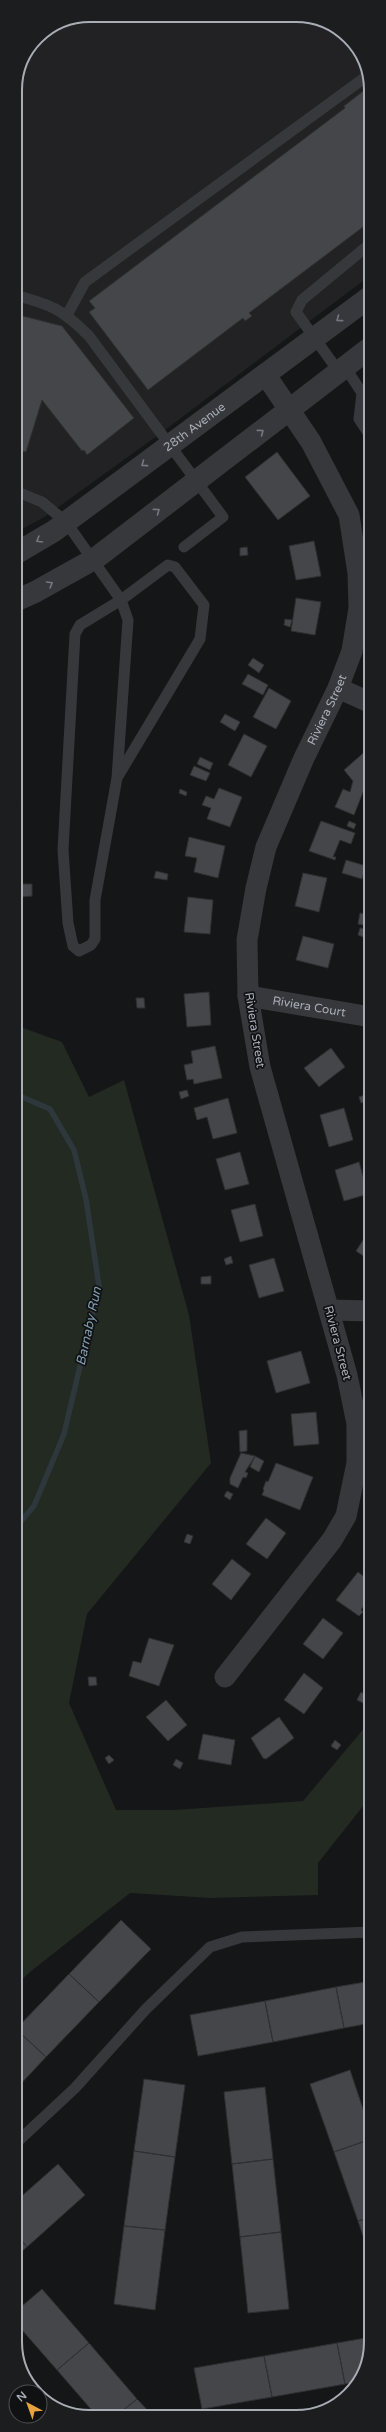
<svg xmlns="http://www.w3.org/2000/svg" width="386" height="2432" font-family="'Varela Round',sans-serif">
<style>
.built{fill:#222224}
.green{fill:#222a22}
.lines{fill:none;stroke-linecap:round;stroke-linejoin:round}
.stream{stroke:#2e373c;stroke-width:5.5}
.building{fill:#45464a;stroke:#303033}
.service{stroke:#37383c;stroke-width:11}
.minor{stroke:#37383c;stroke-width:21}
.tertiary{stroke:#37383c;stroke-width:22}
.oneway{stroke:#75787f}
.labels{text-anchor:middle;stroke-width:3.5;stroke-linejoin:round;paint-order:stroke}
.street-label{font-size:12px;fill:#a8adb6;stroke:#101112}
.water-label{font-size:13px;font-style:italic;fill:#829daf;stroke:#101112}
.rim{fill:none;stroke:#a8adb6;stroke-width:2}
</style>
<rect width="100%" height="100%" fill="#151617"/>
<path class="built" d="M90 15 315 18 352 41 371 85V275L157 436 46 516 15 533V90L21 61 37 37 62 21Z"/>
<path class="green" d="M15 1025 62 1042 89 1097 124 1080 189 1315 211 1463 87 1614 69 1703 116 1810H174L303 1801 371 1720V1796L318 1863V1895L211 1898 130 1893 30 1972 15 1986V1176L18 1139 15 1137Z"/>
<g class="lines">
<path class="stream" d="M15 1094 50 1109 74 1150 86 1199 99 1286 64 1434 34 1506 15 1528"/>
</g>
<path class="building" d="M371 85V221L249 313 252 316 245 321 243 318 148 390 89 312 95 308 89 301 345 108 344 106Z
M15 314 62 326 134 418 87 455 84 450 82 451 42 400 26 452 15 449Z
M277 452 310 496 278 520 245 477Z
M314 541 321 576 296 580 289 546Z
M247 547 248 555 240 556V548Z
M296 598 321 602 315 635 291 631Z
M285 619 292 620 290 627 284 625Z
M253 658 264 665 259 673 248 665Z
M248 674 268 685 263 695 242 684Z
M269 688 291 701 276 729 253 717Z
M225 714 240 722 235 731 220 722Z
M15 727 22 729 15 751Z
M244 734 267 746 251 777 228 765Z
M369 748 371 750V780L364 786 367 789 363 792 354 815 335 807 343 789 350 792 353 781 344 770Z
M200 757 213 763 210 770 197 764Z
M194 766 210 773 206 781 190 775Z
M219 788 242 797 230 827 207 819 211 808 202 805 206 796 214 799Z
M180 789 187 792 186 796 179 793Z
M15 801 23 804 15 828Z
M321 821 355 833 351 844 340 840 333 857H336L335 860 309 851Z
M349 821 356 824 354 829 347 826Z
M189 837 225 846 218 878 194 872 197 858 185 856Z
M346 860 366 866 362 879 342 873Z
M156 871 168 874 167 880 154 878Z
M303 873 327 878 319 912 295 906Z
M19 884H32V896L20 897Z
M188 897 213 900 210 934 184 932Z
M360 913 370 915 368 926 358 924Z
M360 928 365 929 363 937 358 935Z
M303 936 334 944 328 968 296 960Z
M209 992 211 1025 187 1027 184 994Z
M136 998H144L145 1008H137Z
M215 1046 222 1078 194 1084 193 1079 187 1080 184 1065 193 1063 191 1051Z
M331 1048 345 1067 319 1087 304 1068Z
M187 1090 189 1096 181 1099 179 1092Z
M365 1095 367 1101 361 1103 359 1097Z
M228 1098 237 1133 213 1139 207 1117 197 1120 194 1108Z
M344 1108 353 1140 329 1147 320 1115Z
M240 1152 249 1184 225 1190 216 1159Z
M359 1162 368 1194 344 1201 335 1170Z
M255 1204 263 1236 240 1242 231 1210Z
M369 1231 371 1232V1261L356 1251Z
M231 1256 233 1263 226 1265 224 1259Z
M274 1258 284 1291 259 1298 249 1265Z
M211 1276V1284H201V1277Z
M301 1351 310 1383 276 1393 267 1361Z
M316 1412 319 1444 294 1446 291 1414Z
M247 1430V1451L240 1452 239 1431Z
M241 1453 255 1456 245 1472 248 1473 246 1478 243 1477 238 1488 230 1484V1478Z
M255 1456 264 1461 259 1472 250 1467Z
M276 1463 313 1477 300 1510 262 1495 264 1490 263 1489 266 1481 268 1482Z
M227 1491 233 1494 230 1500 224 1496Z
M266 1518 286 1533 267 1559 246 1544Z
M187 1534 193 1536 190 1544 184 1542Z
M232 1559 251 1574 231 1600 212 1584Z
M358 1572 371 1582V1603L367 1600 361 1610 363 1612 359 1616 336 1600Z
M323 1618 343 1633 323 1659 303 1644Z
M149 1638 174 1645 159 1686 129 1676 133 1661 141 1663Z
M304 1673 323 1688 304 1714 284 1700Z
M88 1677H96L97 1685 89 1686Z
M361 1692 367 1696 363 1703 357 1700Z
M166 1700 187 1725 168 1741 146 1717Z
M279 1717 294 1738 266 1759 263 1758 251 1738Z
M203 1734 235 1740 231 1765 198 1759Z
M335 1740 341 1745 337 1750 331 1746Z
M109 1755 114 1760 109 1764 105 1758Z
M176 1759 183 1763 180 1769 173 1765Z
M121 1920 151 1949 99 2002 69 1974Z
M69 1974 99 2002 46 2057 16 2029Z
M371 1981V2023L344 2028 336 1987Z
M336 1987 344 2028 273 2042 265 2001Z
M265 2001 273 2042 198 2056 190 2015Z
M16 2029 46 2057 15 2090V2030Z
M350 2070 371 2133V2139L334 2152 310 2084Z
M144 2079 185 2085 175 2157 134 2151Z
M265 2087 273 2159 232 2164 224 2092Z
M371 2139V2217L358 2221 334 2152Z
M134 2151 175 2157 165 2230 124 2226Z
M273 2159 281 2232 240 2237 232 2164Z
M58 2164 85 2195 27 2247 15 2233V2202Z
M371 2217V2260L358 2221Z
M124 2226 165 2230 155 2310 114 2304Z
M281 2232 289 2309 248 2313 240 2237Z
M15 2233 27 2247 15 2257Z
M42 2289 89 2343 57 2370 15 2322V2312Z
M371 2337 365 2370 358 2381 345 2384 337 2343Z
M89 2343 137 2399 117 2415H96L57 2370Z
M337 2343 345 2384 272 2397 264 2356Z
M264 2356 272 2397 202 2409 194 2368Z
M137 2399 152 2415H117Z"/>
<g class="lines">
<path class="service" d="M15 295C52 305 62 309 89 336L223 517 184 547
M67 315 85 282 367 76
M345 367 362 393 359 419 371 437
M339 372 296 312 302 300 371 243
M15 491 42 502 66 522 121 600 168 565 175 567 204 605 200 639 117 778 95 900V939L91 945 79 951 73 946 68 923 63 850 75 634 80 625 121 600 128 620 117 778
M15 2144 75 2088 146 2009 210 1947 242 1937 371 1932"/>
<g class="minor">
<path d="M338 688 371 703"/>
<path id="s1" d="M248 996 371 1017"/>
<path d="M330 1310 371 1311"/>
<path id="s2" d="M225 1677 332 1540 346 1516 357 1463V1424L347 1375 260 1067 248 996 247 940 256 888 266 847 304 758 338 688 352 651 359 608 358 573 349 515 311 442 265 374"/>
</g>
<g class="tertiary">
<path id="s3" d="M15 554 54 531 371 296"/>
<path d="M15 601 35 592 96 558 371 347"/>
</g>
</g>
<defs><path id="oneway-chevron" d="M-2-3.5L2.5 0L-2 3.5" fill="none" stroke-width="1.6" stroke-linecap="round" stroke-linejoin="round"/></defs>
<g class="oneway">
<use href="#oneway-chevron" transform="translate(339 319) rotate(144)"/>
<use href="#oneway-chevron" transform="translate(261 432) rotate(-37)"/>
<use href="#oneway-chevron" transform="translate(144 464) rotate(144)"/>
<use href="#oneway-chevron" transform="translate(157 511) rotate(-37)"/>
<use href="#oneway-chevron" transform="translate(39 540) rotate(149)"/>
<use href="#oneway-chevron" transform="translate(50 584) rotate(-30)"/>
</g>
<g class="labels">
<g class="street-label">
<text dy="4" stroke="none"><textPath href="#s3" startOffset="220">28th Avenue</textPath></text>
<text dy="4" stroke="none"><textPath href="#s2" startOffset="1038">Riviera Street</textPath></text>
<text dy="4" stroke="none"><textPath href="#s1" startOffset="62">Riviera Court</textPath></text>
<text transform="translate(255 1030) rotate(81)" y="4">Riviera Street</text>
<text transform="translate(338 1343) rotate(75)" y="4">Riviera Street</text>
</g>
<g class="water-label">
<text transform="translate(88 1326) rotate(-78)" y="5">Barnaby Run</text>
</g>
</g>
<path d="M0 0H386V2432H0ZM90 22H296A68 68 0 0 1 364 90V2342A68 68 0 0 1 296 2410H90A68 68 0 0 1 22 2342V90A68 68 0 0 1 90 22Z" fill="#1c1d1f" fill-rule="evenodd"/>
<path class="rim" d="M90 22H296A68 68 0 0 1 364 90V2342A68 68 0 0 1 296 2410H90A68 68 0 0 1 22 2342V90A68 68 0 0 1 90 22Z"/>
<g transform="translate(28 2404) rotate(319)"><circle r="19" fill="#101112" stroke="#4d4f54"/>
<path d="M0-3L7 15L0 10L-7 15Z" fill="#e5a43f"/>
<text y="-6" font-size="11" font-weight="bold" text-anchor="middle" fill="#a8adb6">N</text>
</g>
</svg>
